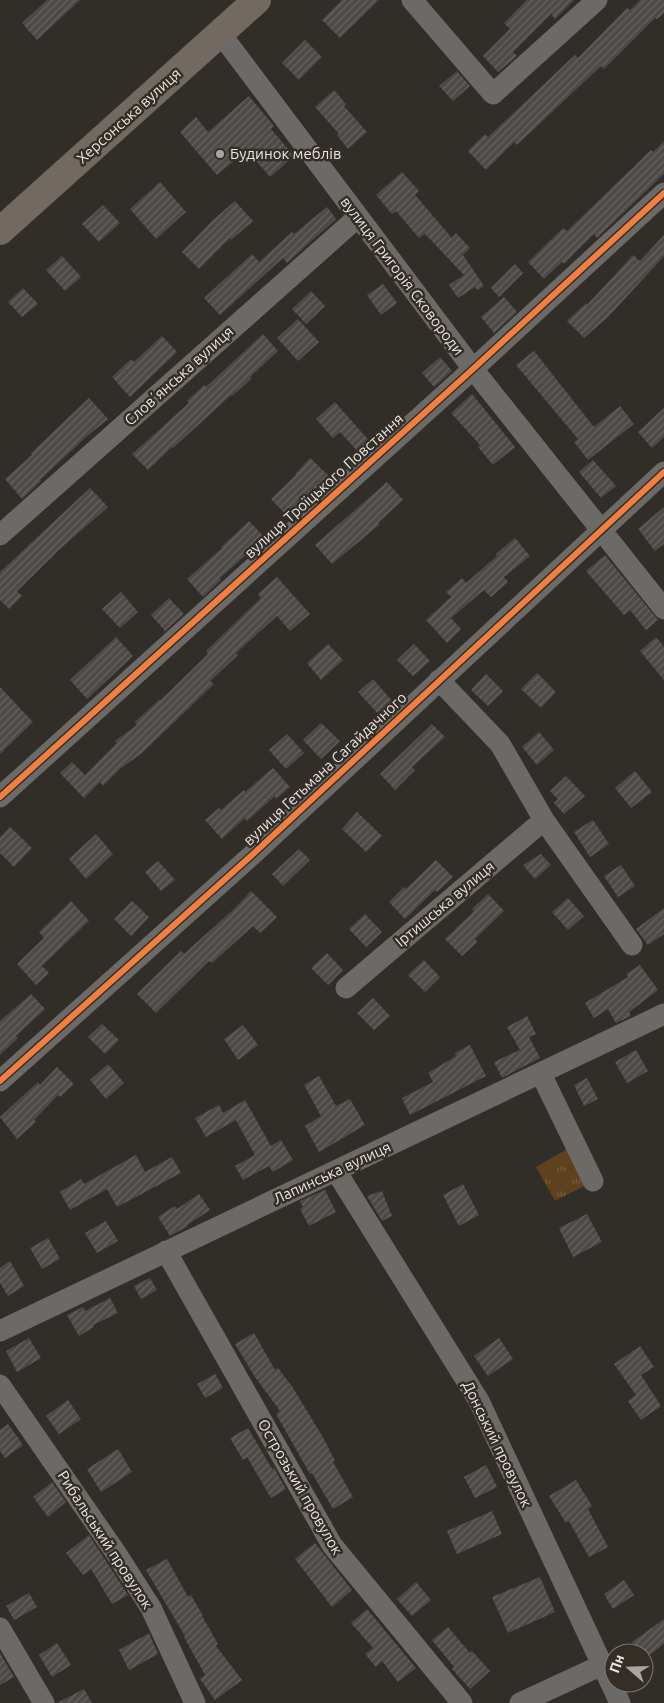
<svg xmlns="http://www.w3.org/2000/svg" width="664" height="1703" font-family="Ubuntu,sans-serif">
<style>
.park{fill:url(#park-tufts)}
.building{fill:url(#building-hatch)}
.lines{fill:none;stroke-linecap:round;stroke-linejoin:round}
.minor{stroke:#6c6a67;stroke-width:21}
.major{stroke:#726a61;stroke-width:28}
.cycleway-casing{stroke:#342e27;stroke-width:9}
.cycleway{stroke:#f27e40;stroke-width:6}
.poi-dot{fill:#a9a6a2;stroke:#342e27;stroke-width:2}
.labels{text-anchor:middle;stroke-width:5;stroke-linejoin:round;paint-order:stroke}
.street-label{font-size:15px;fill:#eae6e2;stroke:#342e27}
.poi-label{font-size:15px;fill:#eae6e2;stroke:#342e27;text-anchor:start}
</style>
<defs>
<pattern id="park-tufts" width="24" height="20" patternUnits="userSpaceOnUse" patternTransform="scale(1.25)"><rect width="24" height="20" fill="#5f421d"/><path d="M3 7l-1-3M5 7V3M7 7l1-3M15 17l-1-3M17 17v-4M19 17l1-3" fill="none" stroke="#765d3e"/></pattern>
<pattern id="building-hatch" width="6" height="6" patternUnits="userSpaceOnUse" patternTransform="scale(1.25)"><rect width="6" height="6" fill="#4c4a47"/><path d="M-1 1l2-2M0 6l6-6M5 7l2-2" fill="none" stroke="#666461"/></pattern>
</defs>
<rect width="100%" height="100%" fill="#312e2a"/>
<path class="park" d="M569 1148 588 1184 555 1201 536 1167Z"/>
<path class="building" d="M47 0H80L37 40 22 23Z
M342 0H379L340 38 322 20Z
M527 0H574L555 19 551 14 513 52 517 56 498 72 483 56 510 29 504 23Z
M640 0H664V13L657 19 655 18 604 69 601 66 517 145 514 142 486 170 468 151 485 134 488 137 575 55 578 58 627 8 630 10Z
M305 40 322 57 299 80 282 63Z
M457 71 470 86 453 101 439 86Z
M334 90 346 104 344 106 367 132 348 149 337 135 339 134 315 107Z
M249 96 274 126 271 129 294 156 270 177 247 150 217 175 180 132 196 117 208 132Z
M664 141V174L597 238 594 234 564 264 562 262 544 279 528 262 563 228 567 231 651 150 653 152Z
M402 172 419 191 415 195 452 238 456 233 470 248 463 255 484 286 478 290 475 287 458 298 449 285 464 275 425 234 419 238 396 211 392 214 376 195Z
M160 182 186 212 156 239 130 209Z
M235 201 253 221 231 240 230 238 199 269 182 252 213 220Z
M103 205 120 223 99 242 82 224Z
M327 207 336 219 287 263 283 258 220 315 204 298 252 254 259 262 292 232 294 234Z
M664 235V256L609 316 584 338 567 321 586 303 587 305 633 255 640 261Z
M62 256 81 277 65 291 46 270Z
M515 264 523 273 499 297 491 288Z
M383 284 397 303 381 315 367 295Z
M23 288 38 304 22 317 8 302Z
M311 291 325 306 306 324 292 309Z
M504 297 517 312 494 333 481 317Z
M298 319 319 342 298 361 277 338Z
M263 334 278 351 250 377 251 379 232 396 231 395 173 448 172 447 148 470 132 454 189 403 187 401 204 385 206 387Z
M162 336 177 352 130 397 112 377 131 359 134 362Z
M534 351 594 427 620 406 634 424 588 460 574 442 578 439 516 365Z
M440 357 452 371 434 387 422 373Z
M472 394 515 447 493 465 478 447 480 445 451 413Z
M89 398 108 419 86 437 40 480 41 481 22 499 5 479 32 455 31 453Z
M335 402 372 444 360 454 340 432 333 438 316 419Z
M664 408V437L652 448 638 432Z
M310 458 328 475 305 501 288 517 271 499 296 475 295 474Z
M593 460 616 486 601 498 579 472Z
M387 482 403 500 378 523 380 524 332 564 315 545Z
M90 488 108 507 61 548 17 591 22 596 9 609 0 600V572Z
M664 507V544L655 551 638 529Z
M249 521 265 538 220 578 221 580 203 597 187 579 222 548 221 547Z
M515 538 530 556 504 577 508 582 491 597 484 590 451 618 461 629 447 643 426 620 451 597 446 592 462 578 466 583 497 556 496 554Z
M605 555 658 620 646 630 630 610 624 615 586 571Z
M277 577 310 614 290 631 277 616 236 653 238 655 210 681 214 684 142 753 120 769 103 786 100 782 84 798 60 773 72 762 85 775 117 743 115 741 137 725 135 722 160 699 161 700 208 654 206 651 261 598 258 594Z
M121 592 138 612 120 628 102 609Z
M169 598 184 614 165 631 151 615Z
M116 637 133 656 87 699 70 680Z
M656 637 664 647V680L640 651Z
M328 644 343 660 321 680 307 663Z
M414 644 430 661 413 676 397 660Z
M537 673 556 692 541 708 521 689Z
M486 674 503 691 488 706 471 690Z
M373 679 393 702 379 715 358 692Z
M0 687 33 722 0 754Z
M321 723 340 741 321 759 303 740Z
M432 724 445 737 412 767 415 770 395 790 380 774Z
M539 732 554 750 537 765 522 747Z
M287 734 304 753 286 769 269 750Z
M273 768 290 787 276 799 275 796 247 821 245 818 222 839 205 820 219 808 221 810 244 790 245 792Z
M635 771 652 792 631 808 615 788Z
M566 776 585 796 564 814 554 803 558 799 550 791Z
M357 812 382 836 366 852 342 829Z
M593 820 609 844 590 857 574 832Z
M10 827 32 848 14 867 0 853V837Z
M96 834 113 854 86 879 69 859Z
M299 849 310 860 283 886 272 874Z
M541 854 551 865 535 879 523 865Z
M436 860 453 877 437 892 435 890 405 919 389 902 404 887 406 889Z
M158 861 175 880 161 891 145 872Z
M621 865 635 886 618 897 604 876Z
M251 891 277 917 260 933 253 926 212 963 209 961 156 1013 137 994 181 951 184 954 235 908Z
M488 894 504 911 475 939 477 942 462 956 445 939 474 911 472 909Z
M568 898 584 916 568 930 552 912Z
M71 901 89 921 42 966 49 973 36 985 17 964 44 938 39 932Z
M132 901 149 917 131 936 114 919Z
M664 908V934L648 945 636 929Z
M365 914 382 932 366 947 349 929Z
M327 953 343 970 328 985 311 968Z
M424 960 440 977 425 992 408 975Z
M640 965 658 990 629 1012 631 1016 616 1023 608 1009 594 1018 585 1003 628 977 626 974Z
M31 994 45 1009 16 1036 18 1038 0 1055V1021Z
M373 998 390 1016 374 1030 357 1013Z
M527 1016 536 1034 529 1037 540 1058 502 1078 494 1062 520 1050 507 1027Z
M102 1024 119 1040 105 1054 88 1037Z
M243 1025 258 1045 238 1060 224 1039Z
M470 1045 486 1076 410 1115 402 1098 433 1082 428 1073 456 1056 455 1053Z
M636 1050 648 1071 627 1083 615 1062Z
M108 1064 124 1083 106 1099 90 1080Z
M57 1067 74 1084 60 1097 58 1095 34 1120 36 1122 17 1139 0 1117 38 1082 40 1085Z
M319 1076 336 1106 350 1099 365 1125 319 1152 305 1126 321 1116 304 1085Z
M587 1078 598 1099 584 1106 574 1085Z
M245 1100 271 1146 281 1140 293 1160 273 1172 269 1166 243 1180 235 1166 255 1155 236 1120 206 1137 195 1118 219 1105 223 1113Z
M136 1155 145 1172 172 1157 181 1173 117 1207 107 1189 70 1210 60 1192 81 1179 84 1184Z
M463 1184 479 1215 459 1226 443 1195Z
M325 1190 336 1212 309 1226 300 1209 303 1207 300 1201Z
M382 1191 392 1216 382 1221 367 1196Z
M199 1194 210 1210 187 1225 188 1226 170 1236 158 1217 175 1206 177 1209Z
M587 1214 602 1242 573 1257 559 1228Z
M106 1221 118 1241 97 1253 85 1233Z
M48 1238 60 1259 42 1269 30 1248Z
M10 1261 24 1286 8 1296 0 1283V1268Z
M150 1278 157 1290 141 1299 134 1286Z
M110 1298 118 1313 93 1325 94 1327 79 1336 67 1315 83 1307 85 1311Z
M254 1333 275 1370 278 1368 293 1388 324 1439 335 1461 333 1462 353 1497 333 1509 312 1473 310 1474 276 1414 280 1411 255 1377 235 1344Z
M29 1338 41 1358 17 1372 6 1351Z
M499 1338 513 1359 488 1376 474 1356Z
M640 1346 654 1367 641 1375 661 1406 641 1420 628 1401 636 1395 614 1364Z
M215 1374 223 1388 205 1398 197 1384Z
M68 1400 81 1419 59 1434 46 1416Z
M8 1424 23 1445 5 1458 0 1451V1430Z
M248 1428 272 1469 274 1468 286 1489 271 1498 247 1457 243 1460 230 1438Z
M118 1449 132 1472 101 1492 87 1469Z
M486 1465 497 1487 475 1498 464 1477Z
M576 1480 592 1506 588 1509 608 1547 589 1557 569 1521 566 1523 549 1496Z
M52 1482 66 1502 48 1517 33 1497Z
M492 1511 502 1534 457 1554 447 1531Z
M89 1535 128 1595 112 1604 91 1569 83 1575 66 1553Z
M315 1543 352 1590 332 1607 295 1559Z
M167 1559 188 1597 191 1595 203 1616H202L218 1644 216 1646 242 1680 215 1700 200 1679 205 1675 184 1637 185 1636 146 1570Z
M540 1577 555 1612 508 1633 492 1597Z
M624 1580 634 1595 613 1609 604 1594Z
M416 1582 431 1600 412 1616 397 1599Z
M29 1593 37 1607 14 1620 6 1606Z
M367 1609 416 1668 398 1682 382 1661 376 1667 365 1654 373 1648 351 1623Z
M664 1619V1644L644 1659V1653H639L632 1642Z
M448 1627 470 1653 472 1651 490 1671 470 1689 452 1669 454 1667 432 1640Z
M149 1633 158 1654 129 1670 119 1650Z
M57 1643 71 1665 52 1677 39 1655Z
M0 1653 14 1677 0 1685Z
M84 1689 92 1703H57Z"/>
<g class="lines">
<path class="minor" d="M412 0 493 94 597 0
M220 33 473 369 664 609
M0 535 358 217
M439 680 500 744 544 820 632 945
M0 797 473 369 664 193
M346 988 544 820
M541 1074 593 1181
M0 1081 252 855 664 472
M336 1171 479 1401 620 1703
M166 1251 332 1545 462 1703
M0 1331 664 1014
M0 1385 116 1553 151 1608 195 1703
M0 1628 44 1703
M520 1703 602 1665"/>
<path class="major" d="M0 231 257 0"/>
<defs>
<path id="cycleway" d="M0 797 473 369 664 193
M0 1081 252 855 664 472"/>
</defs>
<use href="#cycleway" class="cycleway-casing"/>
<use href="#cycleway" class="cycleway"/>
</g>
<circle class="poi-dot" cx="220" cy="154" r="5"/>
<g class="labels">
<g class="street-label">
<text transform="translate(129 116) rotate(-42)" y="5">Херсонська вулиця</text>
<text transform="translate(402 276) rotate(53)" y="5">вулиця Григорія Сковороди</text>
<text transform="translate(179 376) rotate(-42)" y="5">Словʼянська вулиця</text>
<text transform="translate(324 486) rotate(-42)" y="5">вулиця Троїцького Повстання</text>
<text transform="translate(325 769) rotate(-43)" y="5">вулиця Гетьмана Сагайдачного</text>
<text transform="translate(445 904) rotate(-40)" y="5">Іртишська вулиця</text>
<text transform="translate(332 1173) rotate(-25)" y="5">Лапинська вулиця</text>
<text transform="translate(497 1444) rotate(64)" y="5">Донський провулок</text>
<text transform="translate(300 1487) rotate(60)" y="5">Острозький провулок</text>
<text transform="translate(105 1540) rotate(57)" y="5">Рибальський провулок</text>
</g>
<g class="poi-label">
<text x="230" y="159">Будинок меблів</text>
</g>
</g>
<g transform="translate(629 1668) rotate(290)"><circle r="24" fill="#342e27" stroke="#7d7872"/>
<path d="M0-4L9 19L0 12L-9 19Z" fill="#a9a6a2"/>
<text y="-8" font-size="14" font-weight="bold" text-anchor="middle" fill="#eae6e2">Пн</text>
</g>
</svg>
